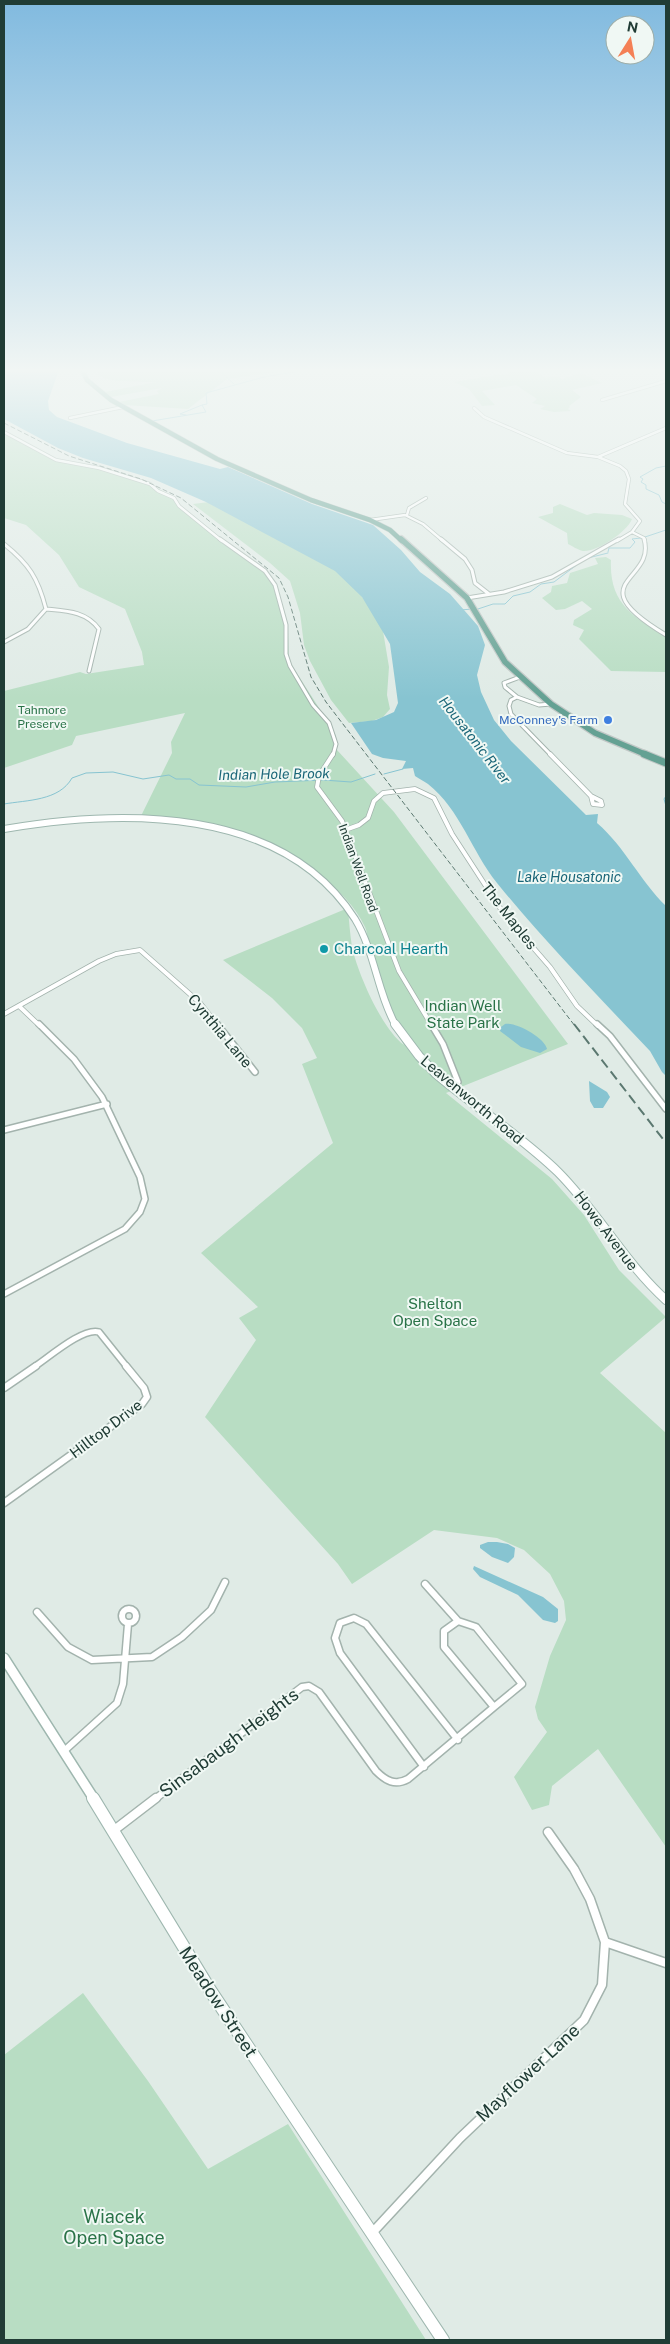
<svg xmlns="http://www.w3.org/2000/svg" width="670" height="2344" font-family="'Public Sans',sans-serif">
<style>
.green{fill:#b8ddc3}
.water{fill:#87c4d1}
.lines{fill:none;stroke-linecap:round;stroke-linejoin:round}
.stream{stroke:#87c4d1;stroke-width:1}
.street-far5-casing{stroke:#a3b3ad;stroke-width:4}
.street-far4-casing{stroke:#a3b3ad;stroke-width:5}
.street-far3-casing{stroke:#a3b3ad;stroke-width:5.5}
.street-far2-casing{stroke:#a3b3ad;stroke-width:8}
.street-far1-casing{stroke:#a3b3ad;stroke-width:9}
.street-casing{stroke:#a3b3ad;stroke-width:11}
.secondary-far3-casing{stroke:#9eb7af;stroke-width:8}
.secondary-far2-casing{stroke:#9eb7af;stroke-width:10}
.secondary-far1-casing{stroke:#9eb7af;stroke-width:12}
.secondary-casing{stroke:#9eb7af;stroke-width:14}
.primary-far2-casing{stroke:#c1c8c6;stroke-width:5.5}
.primary-far1-casing{stroke:#c1c8c6;stroke-width:8}
.primary-casing{stroke:#c1c8c6;stroke-width:9}
.street-far5{stroke:#fff;stroke-width:2.5}
.street-far4{stroke:#fff;stroke-width:3}
.street-far3{stroke:#fff;stroke-width:4}
.street-far2{stroke:#fff;stroke-width:5}
.street-far1{stroke:#fff;stroke-width:6}
.street{stroke:#fff;stroke-width:8}
.secondary-far3{stroke:#fff;stroke-width:6}
.secondary-far2{stroke:#fff;stroke-width:8}
.secondary-far1{stroke:#fff;stroke-width:9}
.secondary{stroke:#fff;stroke-width:12}
.primary-far2{stroke:#64a193;stroke-width:4.5}
.primary-far1{stroke:#64a193;stroke-width:5.5}
.primary{stroke:#64a193;stroke-width:7}
.rail-far1{stroke:#5b7870;stroke-width:1;stroke-dasharray:5 2.5;stroke-linecap:butt}
.rail{stroke:#5b7870;stroke-width:2;stroke-dasharray:10 5;stroke-linecap:butt}
.shop-dot{fill:#3f7fe0;stroke:#f0f8f4;stroke-width:2}
.culture-dot{fill:#0f9aa8;stroke:#f0f8f4;stroke-width:2}
.labels{text-anchor:middle;stroke-width:4;stroke-linejoin:round;paint-order:stroke}
.far-park-label{font-size:12px;fill:#2a7348;stroke:#f0f8f4}
.far-shop-label{font-size:12px;fill:#366cbe;stroke:#f0f8f4;text-anchor:end}
.far-street-label{font-size:12px;fill:#203c35;stroke:#f0f8f4}
.far-water-label{font-size:14px;font-style:italic;fill:#1a6678;stroke:#f0f8f4}
.street-label{font-size:15px;fill:#203c35;stroke:#f0f8f4}
.culture-label{font-size:15px;fill:#0d838f;stroke:#f0f8f4;text-anchor:start}
.park-label{font-size:15px;fill:#2a7348;stroke:#f0f8f4}
.near-street-label{font-size:18px;fill:#203c35;stroke:#f0f8f4}
.near-park-label{font-size:18px;fill:#2a7348;stroke:#f0f8f4}
</style>
<rect width="100%" height="100%" fill="#e0ebe6"/>
<path class="green" d="M290 370 227 379 188 409 124 405 119 402 159 394 157 391 162 388 111 397 105 392 156 382C145 382 110 382 102 377 99 376 98 373 96 371Z
M519 370H532L546 378 557 376 562 379 581 373 602 383 572 390 581 397 569 406 570 407 568 409 571 411 554 412 540 409 545 406 532 403 537 399 516 385 482 391 495 405 482 406 469 389 454 382 497 375H508L510 372Z
M4 431C19 440 37 453 54 459 91 470 160 476 184 509L273 579 288 631 289 661 328 722 336 736 337 750 394 812 568 1044 446 1093 552 1179 584 1215 619 1270 666 1317 600 1373 666 1433V1847L598 1749 552 1786 549 1805 532 1810 514 1777 547 1732 538 1719 535 1707 550 1656 566 1620 564 1601 550 1574 524 1550 497 1538 434 1530 352 1584 338 1564 205 1417 256 1340 239 1318 258 1307 201 1253 333 1143 302 1064 317 1058 302 1028 272 998 223 960 348 908C349 921 350 934 352 947 358 974 382 1029 404 1045 388 1021 377 988 370 960 368 950 369 936 365 927 345 884 283 845 239 833 208 824 173 821 141 816L172 753 171 742 185 713 76 736 72 745 4 768V691L80 672 86 674 144 665 142 652 125 609 79 587 59 555 26 525 4 518Z
M209 502 346 574 382 625 389 667 387 695 390 709 383 717 372 721 349 723 331 700 310 661 304 645 300 613 290 581 270 563 193 504Z
M560 504 587 515 594 513 622 515 632 519C627 532 597 552 583 551 578 550 572 546 568 544L567 533 538 517 553 513V507Z
M606 557 611 560C609 604 633 616 666 637V672L611 671 579 639 584 630 573 625 574 620 592 609 582 601 565 609 556 610 542 598 551 592 552 586 567 583 570 573 598 564 595 558Z
M83 1993 148 2081 208 2169 288 2124 426 2340H4V2055Z"/>
<path class="water" d="M4 370H59L48 401 49 410 57 417 127 443 220 469 228 467 312 504 373 525 401 550 420 572 450 594 478 626 485 645 477 675 481 692 494 720 511 741 586 815 598 814 597 823C625 847 640 881 666 906V1076L662 1072 650 1051C598 996 545 942 497 883 472 852 460 809 428 784 424 781 419 779 415 776L413 768 402 769 406 761 383 758 372 754 351 723 376 720 394 712 398 703 390 644 362 597 335 571 206 502 151 478 83 458 58 448 4 419Z
M505 1024C516 1022 545 1038 547 1049L540 1053 521 1047 500 1031 501 1027Z
M589 1081 607 1092 610 1097 603 1108H594L590 1101Z
M497 1542 508 1544 515 1548 514 1557 508 1563 492 1557 480 1548V1545L488 1542Z
M474 1566 543 1597 558 1609V1621L555 1623 543 1620 518 1595 480 1577 473 1569Z"/>
<g class="lines">
<path class="stream" d="M214 370 222 373 234 384
M186 415 180 414 202 405
M152 421 206 412 202 405 207 404 206 393 264 377 306 370
M666 466 656 468 640 477 643 479 641 482 646 485V489L659 495 662 502 666 504
M645 537 666 530
M608 552 609 548H630L635 542 632 539 641 538
M588 558 608 553
M478 609 493 604H505L513 596 530 592 541 584 554 582 582 561
M460 610 473 609
M384 774 403 769
M666 786V793
M666 796 664 799 666 806
M4 804C27 800 59 801 72 778L86 773 113 772 143 779 169 775 176 779H190L199 785 246 787 275 782 323 780 351 782 375 774"/>
<defs>
<path id="street-far5" d="M663 370 666 373
M602 400 666 381
M474 408 484 417 567 453 598 457 620 466 626 471 629 479 625 504 640 521 632 532 617 541
M70 418 123 407
M4 432 56 460 99 468 150 484 158 491 174 498 179 506 222 541
M598 457 666 428
M407 515 409 508 426 498
M370 520 405 515 423 524 443 541
M632 532 644 538 645 541"/>
<path id="street-far4" d="M220 539 265 571 275 585 286 625V654L290 666 313 705 329 723 336 744 333 755
M441 539 465 559 472 570 475 583 489 594
M644 539C657 582 576 581 666 635
M4 544C29 564 38 578 46 609L28 629 4 642
M467 598 504 592 552 577 619 539
M46 609C66 611 86 611 99 629L89 671
M517 697 505 687 504 683 520 677
M551 755 511 714 509 706 511 700 517 697 539 705 551 704"/>
<path id="street-far3" d="M333 754 319 776 317 787 342 821 399 971 432 1026
M550 754 591 796
M591 796 601 801 602 805 593 804Z
M345 830 359 825 368 818 374 801 383 793 415 789 434 798 452 834 504 914 550 967 577 1006 598 1026
M20 1007 40 1026
M4 1014 99 961 116 954 140 950 200 1003 218 1026"/>
<path id="street-far2" d="M217 1024 255 1072
M431 1024 443 1044 458 1082 454 1088
M597 1024 610 1036 666 1109
M4 1130 107 1104
M4 1294 125 1229 140 1212 145 1199 140 1177 102 1097 74 1059 39 1024
M34 1367C48 1358 83 1327 99 1332L127 1367"/>
<path id="street-far1" d="M4 1388 36 1366
M4 1503 142 1404 147 1397 144 1388 126 1366
M425 1584 458 1621
M122 1616a7 7 0 1 1 14 0a7 7 0 1 1-14 0Z
M37 1612 68 1647 92 1660 152 1657 182 1637 211 1610 225 1582
M458 1621 476 1627 522 1684 494 1707 444 1647V1631Z
M64 1751 117 1703 123 1684 128 1624
M424 1767 340 1653 335 1638 340 1623 354 1618 366 1624 458 1740
M155 1799 302 1687 309 1686 319 1692 376 1771C386 1781 395 1786 408 1779L494 1707"/>
<path id="street" d="M113 1831 156 1798
M605 1942 666 1963
M372 2233 460 2138 584 2020 602 1985 605 1942 590 1899 574 1869 548 1832"/>
<path id="secondary-far3" d="M4 829C121 809 282 805 355 919 375 952 377 992 396 1026"/>
<path id="secondary-far2" d="M395 1024 419 1056 436 1074C476 1108 521 1136 558 1172 598 1212 624 1262 666 1300"/>
<path id="secondary-far1" d="M4 1658 94 1799"/>
<path id="secondary" d="M93 1798 210 1990 443 2340"/>
<path id="primary-far2" d="M82 370 87 380 111 400 217 459 311 500 370 520 390 530 402 541"/>
<path id="primary-far1" d="M401 539 467 598 505 662 551 704 595 733 647 755"/>
<path id="primary" d="M644 754 666 763"/>
</defs>
<use href="#street-far5" class="street-far5-casing"/>
<use href="#street-far4" class="street-far4-casing"/>
<use href="#street-far3" class="street-far3-casing"/>
<use href="#street-far2" class="street-far2-casing"/>
<use href="#street-far1" class="street-far1-casing"/>
<use href="#street" class="street-casing"/>
<use href="#secondary-far3" class="secondary-far3-casing"/>
<use href="#secondary-far2" class="secondary-far2-casing"/>
<use href="#secondary-far1" class="secondary-far1-casing"/>
<use href="#secondary" class="secondary-casing"/>
<use href="#primary-far2" class="primary-far2-casing"/>
<use href="#primary-far1" class="primary-far1-casing"/>
<use href="#primary" class="primary-casing"/>
<use href="#street-far5" class="street-far5"/>
<use href="#street-far4" class="street-far4"/>
<use href="#street-far3" class="street-far3"/>
<use href="#street-far2" class="street-far2"/>
<use href="#street-far1" class="street-far1"/>
<use href="#street" class="street"/>
<use href="#secondary-far3" class="secondary-far3"/>
<use href="#secondary-far2" class="secondary-far2"/>
<use href="#secondary-far1" class="secondary-far1"/>
<use href="#secondary" class="secondary"/>
<use href="#primary-far2" class="primary-far2"/>
<use href="#primary-far1" class="primary-far1"/>
<use href="#primary" class="primary"/>
<path class="rail-far1" d="M4 423 69 456 141 479 181 498 279 578 288 597 311 677 326 702 575 1026"/>
<path class="rail" d="M574 1024 666 1143"/>
</g>
<linearGradient id="sky" x2="0" y2="1"><stop stop-color="#81badf"/><stop offset="0.53" stop-color="#f1f6f4"/><stop offset="1" stop-color="#f1f6f4" stop-opacity="0"/></linearGradient>
<rect width="670" height="699" fill="url(#sky)"/>
<circle class="shop-dot" cx="608" cy="720" r="5"/>
<circle class="culture-dot" cx="324" cy="949" r="5"/>
<g class="labels">
<g class="far-park-label">
<text x="42" y="714">Tahmore<tspan x="42" dy="14">Preserve</tspan></text>
</g>
<g class="far-shop-label">
<text x="598" y="724">McConney's Farm</text>
</g>
<g class="far-street-label">
<text transform="translate(358 868) rotate(70)" y="4">Indian Well Road</text>
</g>
<g class="far-water-label">
<text transform="translate(475 740) rotate(52)" y="5">Housatonic River</text>
<text transform="translate(274 774) rotate(-1)" y="5">Indian Hole Brook</text>
<text x="569" y="882">Lake Housatonic</text>
</g>
<g class="street-label">
<text transform="translate(509 916) rotate(52)" y="5">The Maples</text>
<text transform="translate(220 1031) rotate(50)" y="5">Cynthia Lane</text>
<text transform="translate(472 1100) rotate(40)" y="5">Leavenworth Road</text>
<text transform="translate(606 1231) rotate(53)" y="5">Howe Avenue</text>
<text transform="translate(106 1429) rotate(-37)" y="5">Hilltop Drive</text>
</g>
<g class="culture-label">
<text x="334" y="954">Charcoal Hearth</text>
</g>
<g class="park-label">
<text x="463" y="1011">Indian Well<tspan x="463" dy="17">State Park</tspan></text>
<text x="435" y="1309">Shelton<tspan x="435" dy="17">Open Space</tspan></text>
</g>
<g class="near-street-label">
<text transform="translate(229 1743) rotate(-37)" y="6">Sinsabaugh Heights</text>
<text transform="translate(218 2002) rotate(57)" y="6">Meadow Street</text>
<text transform="translate(528 2073) rotate(-43)" y="6">Mayflower Lane</text>
</g>
<g class="near-park-label">
<text x="114" y="2223">Wiacek<tspan x="114" dy="21">Open Space</tspan></text>
</g>
</g>
<rect width="670" height="2344" fill="none" stroke="#203c35" stroke-width="10"/>
<g transform="translate(630 40) rotate(11)"><circle r="24" fill="#f0f8f4" stroke="#9dada8"/>
<path d="M0-4L9 19L0 12L-9 19Z" fill="#f48056"/>
<text y="-8" font-size="14" font-weight="bold" text-anchor="middle" fill="#203c35">N</text>
</g>
</svg>
